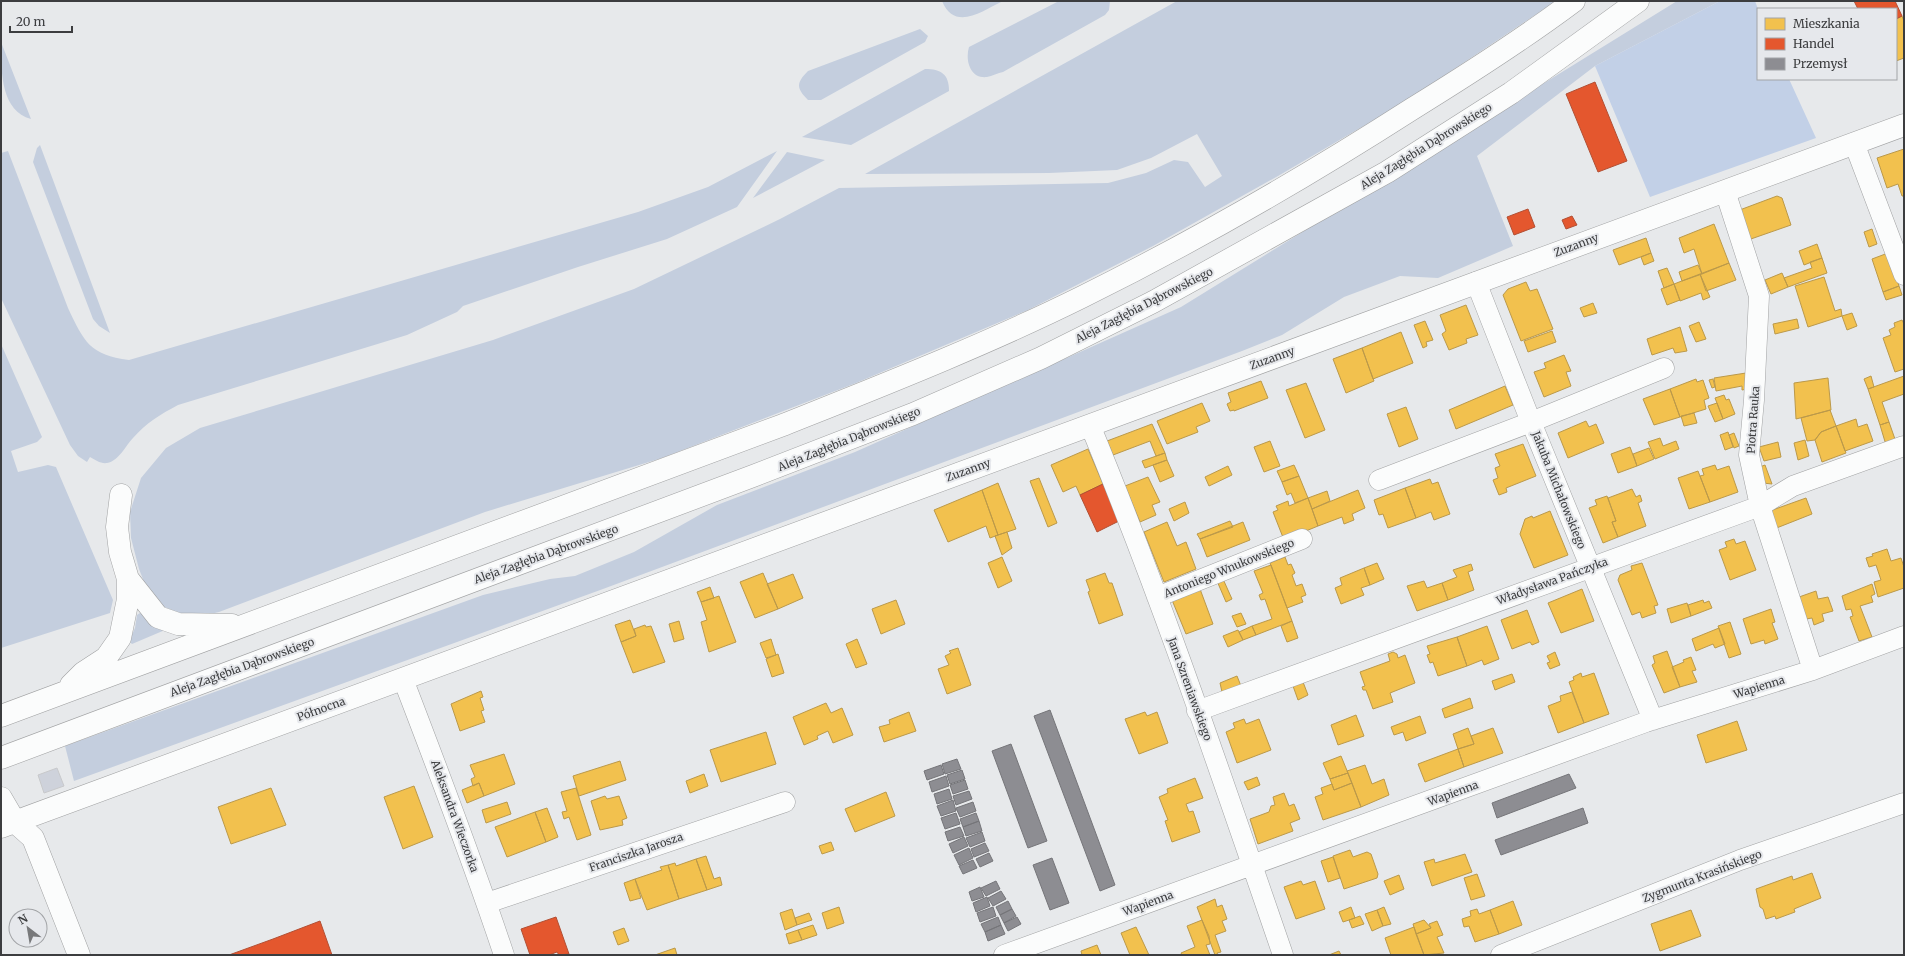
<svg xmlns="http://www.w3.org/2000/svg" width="1905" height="956" font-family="Merriweather,serif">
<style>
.green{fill:#c4cede}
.forest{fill:#c2d0e7}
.homes{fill:#f2c14e;stroke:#bb994a}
.shops{fill:#e4572e;stroke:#b24f33}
.industry{fill:#8d8d92;stroke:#757579}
.building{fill:#ced2db;stroke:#c8c9cb}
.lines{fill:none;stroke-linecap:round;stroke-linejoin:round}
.minor-casing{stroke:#a1a2a3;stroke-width:21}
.tertiary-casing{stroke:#a1a2a3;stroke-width:23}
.primary-casing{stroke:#a1a2a3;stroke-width:23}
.minor{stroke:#fbfcfc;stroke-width:20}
.tertiary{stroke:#fbfcfc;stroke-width:22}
.primary{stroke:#fbfcfc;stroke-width:22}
.labels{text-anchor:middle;stroke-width:4;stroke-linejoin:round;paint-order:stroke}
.street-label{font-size:11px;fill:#3c3d3f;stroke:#e6e8ec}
</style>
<rect width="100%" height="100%" fill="#e7e9eb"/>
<path class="green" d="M942 1H1003C982 11 955 32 942 1Z
M1059 1H1110L1109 10 1105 15 1003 72C998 73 992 76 987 77 970 79 965 60 969 47Z
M1177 1H1556L1408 100 1278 176 1153 246 1028 310 856 383 662 458 485 512 219 612 206 615 182 614 162 606 148 592 139 569 131 538 130 512 141 478 166 448 200 428 493 340 634 289 780 219 839 188 1108 183 1146 173 1174 160 1188 162 1205 187 1222 176 1197 134 1151 158 1117 170 1049 173 865 174Z
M1677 1H1720L1595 66 1477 156 1513 246 1438 278 1400 276 1344 297 1282 335 1242 351 603 589 74 781 65 746 483 595 550 579 575 576 634 552 717 505 855 452 1181 307Z
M920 29 928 36 925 42 821 100H808C796 88 796 83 808 71Z
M1 42 31 119C0 111 1 69 1 42Z
M925 69C941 69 949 74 949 91L851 145 802 137Z
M40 145 110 333 99 326 93 319 33 162 37 148Z
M8 151 68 308C84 342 90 355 129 360L638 212 708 187 777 151 737 207 667 239 578 267 463 306 457 312 407 335 178 405C161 414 146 423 133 438 126 445 119 461 107 463 101 464 95 460 90 457L87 462 78 456 70 445 1 298V153Z
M787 152 825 160 753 198Z
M1 344 42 437 37 442 11 451 18 472 48 465 56 467 113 600 110 613 1 648Z
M140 613 165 630 132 644 129 641 135 628 137 615Z"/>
<path class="forest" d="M1720 1H1755L1758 9V79H1789L1816 138 1650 197 1595 66Z"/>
<path class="homes" d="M1902 16 1904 21V58L1896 61V19Z
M1904 149V196H1902L1898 184 1887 188 1877 158Z
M1777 196 1782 198 1791 225 1748 240 1737 211Z
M1714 224 1729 263 1702 274 1694 249 1684 253 1679 238Z
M1872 229 1877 244 1869 247 1864 232Z
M1646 238 1651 253 1619 265 1613 250Z
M1817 244 1822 258 1804 265 1799 251Z
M1651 253 1654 261 1644 265 1641 257Z
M1888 253 1899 286 1883 292 1872 259Z
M1822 258 1827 273 1788 287 1784 278 1812 268 1810 262Z
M1729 263 1736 280 1706 291 1700 274Z
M1698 265 1702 274 1682 281 1679 272Z
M1667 268 1674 284 1664 288 1658 271Z
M1782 273 1788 287 1771 294 1765 280Z
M1700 274 1710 297 1703 300 1701 293 1680 301 1674 284Z
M1824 277 1835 311 1841 309 1842 316 1808 327 1795 286Z
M1526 282 1530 291 1537 289 1553 329 1521 341 1503 295 1508 289Z
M1674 284 1680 300 1667 305 1661 289Z
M1899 286 1902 295 1886 300 1883 292Z
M1593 303 1597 313 1584 317 1580 308Z
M1466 305 1478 335 1466 339 1467 343 1449 350 1442 334 1446 331 1440 315Z
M1852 313 1857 326 1847 330 1842 316Z
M1797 319 1799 328 1775 334 1773 324Z
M1902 320 1904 324V369L1895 372 1883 338 1891 335 1889 330 1895 327 1894 323Z
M1425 321 1433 340 1426 342 1427 346 1423 348 1414 325Z
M1699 322 1706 339 1696 342 1689 326Z
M1680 327 1687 351 1675 353 1673 348 1652 355 1647 339Z
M1552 331 1556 342 1528 352 1524 341Z
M1401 332 1413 363 1373 379 1362 348Z
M1362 348 1374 381 1346 393 1333 359Z
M1564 355 1571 371 1566 372 1571 386 1544 397 1534 372 1546 368 1544 363Z
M1746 373 1747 389 1742 390V386L1716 391 1714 378Z
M1871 376 1874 387 1868 389 1864 379Z
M1904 376V394L1882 402 1889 422 1880 425 1868 389Z
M1828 378 1831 410 1796 419 1794 383Z
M1696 379 1697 382 1703 380 1709 398 1704 400 1706 409 1680 417 1670 389Z
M1713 379 1715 387 1712 388 1709 380Z
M1261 381 1268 398 1234 411V410L1230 411 1227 404 1231 402 1228 393Z
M1306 383 1325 430 1305 438 1286 390Z
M1505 386 1513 405 1456 429 1449 410Z
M1670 389 1680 417 1654 425 1643 399Z
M1724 395 1726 400 1729 399 1735 414 1723 419 1715 398Z
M1202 403 1210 421 1196 427 1198 432 1167 444 1157 421Z
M1717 403 1723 419 1715 422 1708 406Z
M1406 407 1418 439 1399 447 1387 414Z
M1830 410 1836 426 1821 432 1815 440 1807 441 1801 418Z
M1694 413 1697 423 1684 426 1681 416Z
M1856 419 1858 427 1867 424 1873 441 1845 451 1836 426Z
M1586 421 1589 427 1596 424 1604 443 1568 458 1558 433Z
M1889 422 1896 442 1886 445 1880 425Z
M1152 424 1165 453 1156 456 1150 441 1113 455 1107 441Z
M1836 426 1846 453 1822 462 1815 440 1821 432Z
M1728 432 1733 447 1725 450 1720 435Z
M1734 433 1739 446 1734 448 1729 435Z
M1660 438 1663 446 1676 441 1679 449 1655 459 1648 442Z
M1805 440 1809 456 1798 460 1794 443Z
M1270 441 1280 466 1264 472 1254 447Z
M1778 442 1781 457 1764 461 1759 447Z
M1523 444 1536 476 1506 488 1507 492 1499 495 1493 480 1498 478 1495 468 1500 466 1495 454Z
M1630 447 1637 466 1618 473 1611 454Z
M1649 448 1654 459 1637 466 1633 454Z
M1088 449 1103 484 1080 495 1076 486 1063 492 1051 465Z
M1165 453 1167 460 1145 468 1142 461Z
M1167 460 1174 476 1160 482 1153 465Z
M1294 465 1299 476 1282 482 1277 471Z
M1715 465 1717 470 1729 466 1738 492 1710 502 1700 476 1704 475 1702 469Z
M1765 465 1772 484 1763 483 1757 468Z
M1228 466 1232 475 1209 486 1205 477Z
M1698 471 1710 502 1689 509 1678 478Z
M1299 476 1308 498 1295 503 1291 493 1287 495 1282 482Z
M1148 477 1160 502 1152 505 1156 515 1140 522 1125 486Z
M1039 478 1057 523 1048 527 1030 481Z
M1430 479 1432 484 1438 482 1450 514 1434 520 1431 512 1416 518 1405 488Z
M998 483 1016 529 998 535 982 490Z
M1405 488 1416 518 1388 528 1383 514 1379 515 1374 500Z
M1632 489 1636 497 1640 495 1642 501 1638 503 1646 526 1618 537 1612 522 1616 521 1608 498Z
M982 490 998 535 990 538 986 526 948 542 934 510Z
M1358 490 1365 508 1352 514 1354 520 1344 524 1342 517 1318 526 1312 509Z
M1327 491 1330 501 1312 509 1308 498Z
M1607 496 1616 521 1612 522 1618 537 1603 543 1589 508 1597 505 1595 500Z
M1308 498 1318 526 1284 540 1273 512 1278 510 1276 506 1288 501 1289 506Z
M1806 498 1812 514 1774 529 1767 512Z
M1185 502 1189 513 1174 521 1169 509Z
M1550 511 1568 555 1534 568 1520 534 1525 519 1532 516 1533 518Z
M1230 521 1233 527 1200 539 1197 534Z
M1167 522 1177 546 1186 542 1196 569 1164 582 1144 532Z
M1243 522 1250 540 1207 557 1200 539Z
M1007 532 1012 548 1002 555 995 536Z
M1734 539 1736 544 1745 541 1756 570 1730 580 1719 550 1727 547 1725 542Z
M1887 549 1891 561 1901 558 1904 567V588L1878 597 1874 582 1881 580 1876 565 1869 567 1866 558 1873 556 1872 554Z
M1002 557 1012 581 998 588 988 563Z
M1285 557 1288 565 1291 564 1295 573 1292 575 1296 586 1302 584 1306 595 1301 597 1303 602 1287 608 1270 563Z
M1377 563 1384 579 1370 585 1364 568Z
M1642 563 1658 605 1654 606 1656 613 1642 618 1640 612 1632 615 1618 580 1620 575 1632 570 1631 566Z
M1471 564 1473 570 1468 572 1474 590 1448 600 1442 583 1457 577 1453 570Z
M1271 565 1292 621 1256 635 1252 626 1272 619 1265 599 1261 600 1259 595 1263 593 1254 571Z
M1364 568 1370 585 1361 588 1364 595 1341 604 1335 588 1342 585 1340 578Z
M763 573 778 609 755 618 740 582Z
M1105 573 1109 583H1112L1123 615 1099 624 1088 592 1090 591 1086 580Z
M793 574 803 598 778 609 767 584Z
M1223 579 1232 599 1226 602 1217 581Z
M1424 581 1427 588 1442 583 1448 600 1417 611 1407 586Z
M1872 584 1875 594 1871 596 1873 602 1860 606 1872 637 1859 641 1850 617 1853 616 1851 609 1846 610 1842 596Z
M710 587 714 598 701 602 697 592Z
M1200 589 1213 624 1186 634 1172 600Z
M1582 589 1594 621 1561 633 1548 603Z
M1816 591 1818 599 1828 597 1833 611 1822 614 1824 621 1814 625 1812 618 1806 619 1799 597Z
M719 596 736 642 709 652 701 622 707 620 701 602Z
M896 600 905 624 881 634 872 609Z
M1703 600 1704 603 1709 601 1712 608 1691 616 1688 605Z
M1687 603 1691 616 1671 623 1667 609Z
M1771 609 1775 622 1772 623 1778 639 1765 644 1764 640 1751 644 1743 619Z
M1527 610 1539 642 1532 645 1530 642 1512 649 1501 620Z
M1241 613 1246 624 1237 627 1232 616Z
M630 620 636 636 621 642 615 625Z
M679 621 684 639 674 642 669 624Z
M1292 621 1298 638 1287 642 1281 626Z
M1730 622 1741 654 1729 658 1718 626Z
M645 625 646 627 651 626 665 662 633 673 621 642 636 636 634 629Z
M1252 626 1256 635 1243 640 1239 632Z
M1487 626 1499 659 1484 665 1482 660 1467 666 1457 637Z
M1719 628 1725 644 1715 648 1713 644 1696 651 1692 639Z
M1238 630 1243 640 1228 647 1223 636Z
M1457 637 1467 666 1438 676 1433 662 1430 663 1427 655 1430 654 1427 646Z
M771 639 776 655 766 658 760 643Z
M857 639 867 664 856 668 846 644Z
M958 648 971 685 947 694 938 669 949 665 945 656 951 653 949 651Z
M1667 651 1680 687 1664 693 1652 665 1655 663 1653 656Z
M1393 652 1397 654 1398 658 1405 655 1415 683 1390 693 1393 702 1373 709 1366 690H1363L1362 687 1365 686 1360 672 1390 661 1388 654Z
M1555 652 1560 665 1550 669 1547 663 1550 662 1547 656Z
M778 654 784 673 772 677 766 659Z
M1691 657 1696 670 1692 671 1697 682 1680 687 1672 667 1684 662 1683 660Z
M1581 673 1582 677 1594 673 1609 714 1584 723 1569 682 1574 680 1573 677Z
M1512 674 1515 682 1495 690 1492 681Z
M1237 676 1241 686 1222 692 1220 683Z
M1303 682 1308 695 1298 700 1293 686Z
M481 691 483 697 480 698 484 710 481 711 485 722 460 731 451 704Z
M1572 692 1584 723 1558 733 1548 706 1561 701 1560 696Z
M1470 698 1473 708 1445 718 1442 709Z
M826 703 831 713 842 708 853 735 833 743 828 731 817 736 818 739 804 745 793 717Z
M909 712 916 731 884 742 879 727 890 724 889 720Z
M1145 712 1147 716 1157 712 1168 743 1139 754 1125 719Z
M1356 715 1364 736 1338 745 1331 725Z
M1420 716 1426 733 1406 741 1403 732 1394 735 1391 727Z
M1244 719 1246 724 1259 719 1271 750 1237 763 1226 732 1235 728 1233 723Z
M1737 721 1747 750 1706 763 1697 735Z
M1468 728 1474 744 1458 749 1453 734Z
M1493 728 1503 753 1464 767 1458 749 1474 744 1471 736Z
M766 732 776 764 721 782 710 750Z
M1458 749 1464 767 1425 782 1418 764Z
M504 754 515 784 484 796 479 783 473 786 471 779 475 777 470 765Z
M1341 756 1348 773 1330 779 1323 763Z
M620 761 626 780 579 796 573 776Z
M1365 765 1372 784 1384 779 1389 795 1361 807 1347 771Z
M1348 773 1352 783 1334 790 1330 779Z
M704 774 708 786 690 793 686 781Z
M1257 777 1260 785 1248 790 1244 782Z
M1195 778 1203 798 1186 804 1189 812 1193 811 1200 832 1172 842 1165 821 1168 820 1159 797 1168 793 1167 789Z
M479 783 484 796 467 803 462 790Z
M1352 783 1361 807 1323 820 1315 797 1323 794 1321 788 1332 784 1334 790Z
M414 786 433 837 403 849 384 797Z
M271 788 286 825 231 844 218 807Z
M576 788 591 835 577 840 569 817 564 819 562 812 567 811 561 792Z
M886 792 895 816 855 832 845 809Z
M1284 793 1289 806 1294 804 1300 819 1290 823 1293 831 1258 844 1250 819 1269 812 1271 806 1275 805 1273 797Z
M605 796 607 799 619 796 627 818 622 820 623 825 600 830 591 801Z
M507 802 511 814 486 823 482 810Z
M547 808 558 837 546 842 535 812Z
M535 812 546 842 507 857 495 827Z
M831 842 834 850 822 854 819 846Z
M1350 850 1353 857 1367 852 1371 854 1378 874 1377 878 1344 889 1333 856Z
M1465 854 1472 872 1432 886 1424 862 1434 859 1435 863Z
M706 856 714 879 720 877 722 885 707 890 696 859Z
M1333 857 1340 878 1328 882 1321 861Z
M696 859 707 890 679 899 668 865 675 863 676 866Z
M668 865 679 899 647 910 635 879 662 870 660 867Z
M1812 873 1821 898 1794 909 1795 912 1776 919 1775 916 1766 919 1763 909 1760 907 1756 889 1792 876 1793 880Z
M1477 874 1485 896 1471 900 1464 878Z
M1399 875 1404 889 1390 895 1384 881Z
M635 879 641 898 630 901 624 883Z
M1301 881 1303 885 1315 881 1325 909 1296 919 1284 887Z
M1215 899 1217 907 1222 905 1227 919 1222 921 1226 931 1215 935 1221 952 1217 953 1218 955H1215L1197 907Z
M1513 901 1522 925 1499 934 1490 910Z
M839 907 844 923 827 929 822 913Z
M1351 907 1355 918 1343 922 1339 912Z
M1384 907 1391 924 1383 926 1377 910Z
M792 909 797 925 785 930 780 913Z
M1477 909 1479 914 1490 910 1499 934 1475 942 1469 926 1464 927 1462 919 1471 916 1470 911Z
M1377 910 1383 926 1372 931 1365 914Z
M1691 910 1701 936 1660 951 1651 924Z
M809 913 812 920 797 925 795 918Z
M1360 916 1364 924 1352 928 1349 920Z
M1202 920 1209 936 1210 944 1206 945 1210 955H1182L1181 953 1195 947 1187 926Z
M1424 920 1431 928 1416 934 1413 924Z
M1437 921 1443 935 1437 937 1444 953 1424 955 1416 934 1431 928 1429 924Z
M813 925 817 935 802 940 798 930Z
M1136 927 1149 955H1130L1121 933Z
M1414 927 1424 955H1391L1385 938Z
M624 928 629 941 618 945 613 932Z
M798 930 802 940 789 944 786 934Z
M1097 945 1101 955H1082L1081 951Z
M675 948 677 955H655Z
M1339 951 1341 955H1329Z"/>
<path class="shops" d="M1854 1H1895L1902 16 1896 19V9H1858Z
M1595 82 1627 161 1598 172 1566 94Z
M1528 209 1535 227 1514 235 1507 217Z
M1572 216 1577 225 1566 229 1562 220Z
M1103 484 1119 521 1097 532 1080 495Z
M556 917 569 954 559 955 557 952 549 955H530L521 929Z
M320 921 332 955H229L273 939Z"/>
<path class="industry" d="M1050 710 1115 885 1100 891 1034 716Z
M1011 744 1047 841 1028 848 992 751Z
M957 759 961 769 945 774 942 764Z
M941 765 944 774 927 780 924 771Z
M962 770 965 779 950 784 947 775Z
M1569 774 1576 788 1497 818 1492 803Z
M946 776 949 786 932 792 929 782Z
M965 780 968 789 953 794 950 785Z
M949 789 952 799 937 804 934 794Z
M969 791 972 799 956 805 953 796Z
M953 800 956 811 941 816 937 806Z
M973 802 976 811 960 817 956 808Z
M1583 808 1588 823 1501 855 1495 840Z
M956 813 960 824 945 829 941 818Z
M976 813 979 821 963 827 960 819Z
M979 821 982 831 966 836 963 827Z
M960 827 964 836 948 841 945 832Z
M982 832 985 841 970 847 966 838Z
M964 837 968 846 953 853 949 844Z
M985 843 989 851 974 857 971 849Z
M969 848 973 858 959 865 954 855Z
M989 853 993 861 980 867 976 859Z
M1052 858 1069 903 1050 910 1033 865Z
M973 860 977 868 963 874 959 866Z
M996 881 1000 889 986 896 981 888Z
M980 887 984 897 972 901 969 892Z
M1001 891 1006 899 993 906 988 898Z
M987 897 990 906 976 912 973 903Z
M1008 901 1012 909 1000 915 996 907Z
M993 907 996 916 980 922 977 913Z
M1012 909 1016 916 1004 923 1000 915Z
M998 917 1001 925 985 932 981 924Z
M1017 917 1021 924 1008 931 1004 923Z
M1001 925 1005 934 988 941 985 932Z"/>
<path class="building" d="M57 768 64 786 44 793 38 775Z"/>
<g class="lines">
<defs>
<path id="minor" d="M1854 143 1904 275
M1725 191 1759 296 1754 400 1749 455 1760 506 1813 670
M1476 282 1531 422 1653 720
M1090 425C1162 599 1222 778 1283 955
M1379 480 1531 422 1664 368
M1157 597 1302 539
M403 679C438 770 473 862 504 955
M1197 711 1760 506 1793 486 1904 446
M487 903 785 802
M1004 955 1646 722 1813 670 1904 636
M1501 955 1740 860 1904 803"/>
<path id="tertiary" d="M15 822 33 838 79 955
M1 827 1904 125"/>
<path id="primary" d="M128 579 158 617 178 624 232 625
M71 685 83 673 106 658 120 638 128 599V579L120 552 117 527 121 495
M1 716 783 425C883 385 985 345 1082 297 1195 241 1306 177 1412 109 1467 75 1522 40 1574 1
M1 758 753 476 913 414 1041 358 1153 302 1387 172 1511 93 1638 1
M1 798 15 822"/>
</defs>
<use href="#minor" class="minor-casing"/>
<use href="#tertiary" class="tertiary-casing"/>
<use href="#primary" class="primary-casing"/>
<use href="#minor" class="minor"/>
<use href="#tertiary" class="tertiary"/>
<use href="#primary" class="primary"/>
</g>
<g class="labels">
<g class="street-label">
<text transform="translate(1426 146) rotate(-32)" y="4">Aleja Zagłębia Dąbrowskiego</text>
<text transform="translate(1576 245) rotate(-21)" y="4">Zuzanny</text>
<text transform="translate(1144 305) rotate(-27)" y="4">Aleja Zagłębia Dąbrowskiego</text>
<text transform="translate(1272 358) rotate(-20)" y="4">Zuzanny</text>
<text transform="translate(1753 420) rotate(-86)" y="4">Piotra Rauka</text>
<text transform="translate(849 439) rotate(-22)" y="4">Aleja Zagłębia Dąbrowskiego</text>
<text transform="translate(968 470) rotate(-20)" y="4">Zuzanny</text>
<text transform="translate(1559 490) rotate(68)" y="4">Jakuba Michałowskiego</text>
<text transform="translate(546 554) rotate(-20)" y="4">Aleja Zagłębia Dąbrowskiego</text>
<text transform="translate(1229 568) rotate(-22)" y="4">Antoniego Wnukowskiego</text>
<text transform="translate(1552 581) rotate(-20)" y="4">Władysława Pańczyka</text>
<text transform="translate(242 667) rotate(-20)" y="4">Aleja Zagłębia Dąbrowskiego</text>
<text transform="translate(1759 687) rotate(-17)" y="4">Wapienna</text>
<text transform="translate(1190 689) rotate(70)" y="4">Jana Szreniawskiego</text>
<text transform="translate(321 709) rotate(-20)" y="4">Północna</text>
<text transform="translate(1453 793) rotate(-20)" y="4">Wapienna</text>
<text transform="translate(455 816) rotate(70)" y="4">Aleksandra Wieczorka</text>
<text transform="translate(636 852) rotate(-19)" y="4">Franciszka Jarosza</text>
<text transform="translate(1702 876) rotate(-21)" y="4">Zygmunta Krasińskiego</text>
<text transform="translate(1148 903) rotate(-20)" y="4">Wapienna</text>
</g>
</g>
<rect width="1905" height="956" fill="none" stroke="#3c3d3f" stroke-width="4"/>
<rect x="1757" y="8" width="140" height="72" fill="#e6e8ec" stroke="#a2a4a7"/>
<rect x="1765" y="18" width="20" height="12" fill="#f2c14e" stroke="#a2a4a7"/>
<text x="1793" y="28" font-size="12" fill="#3c3d3f">Mieszkania</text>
<rect x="1765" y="38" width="20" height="12" fill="#e4572e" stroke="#a2a4a7"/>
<text x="1793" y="48" font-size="12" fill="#3c3d3f">Handel</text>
<rect x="1765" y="58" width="20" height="12" fill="#8d8d92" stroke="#a2a4a7"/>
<text x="1793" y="68" font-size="12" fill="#3c3d3f">Przemysł</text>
<g transform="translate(28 928) rotate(329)"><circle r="19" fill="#e6e8ec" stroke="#a2a4a7"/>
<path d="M0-3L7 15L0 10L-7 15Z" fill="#78797b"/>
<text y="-6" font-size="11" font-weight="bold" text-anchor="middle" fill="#3c3d3f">N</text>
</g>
<path d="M10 26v6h62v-6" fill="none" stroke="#3c3d3f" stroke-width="2"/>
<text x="16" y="26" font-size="12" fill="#3c3d3f" stroke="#e6e8ec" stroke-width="3" paint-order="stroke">20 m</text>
</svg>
